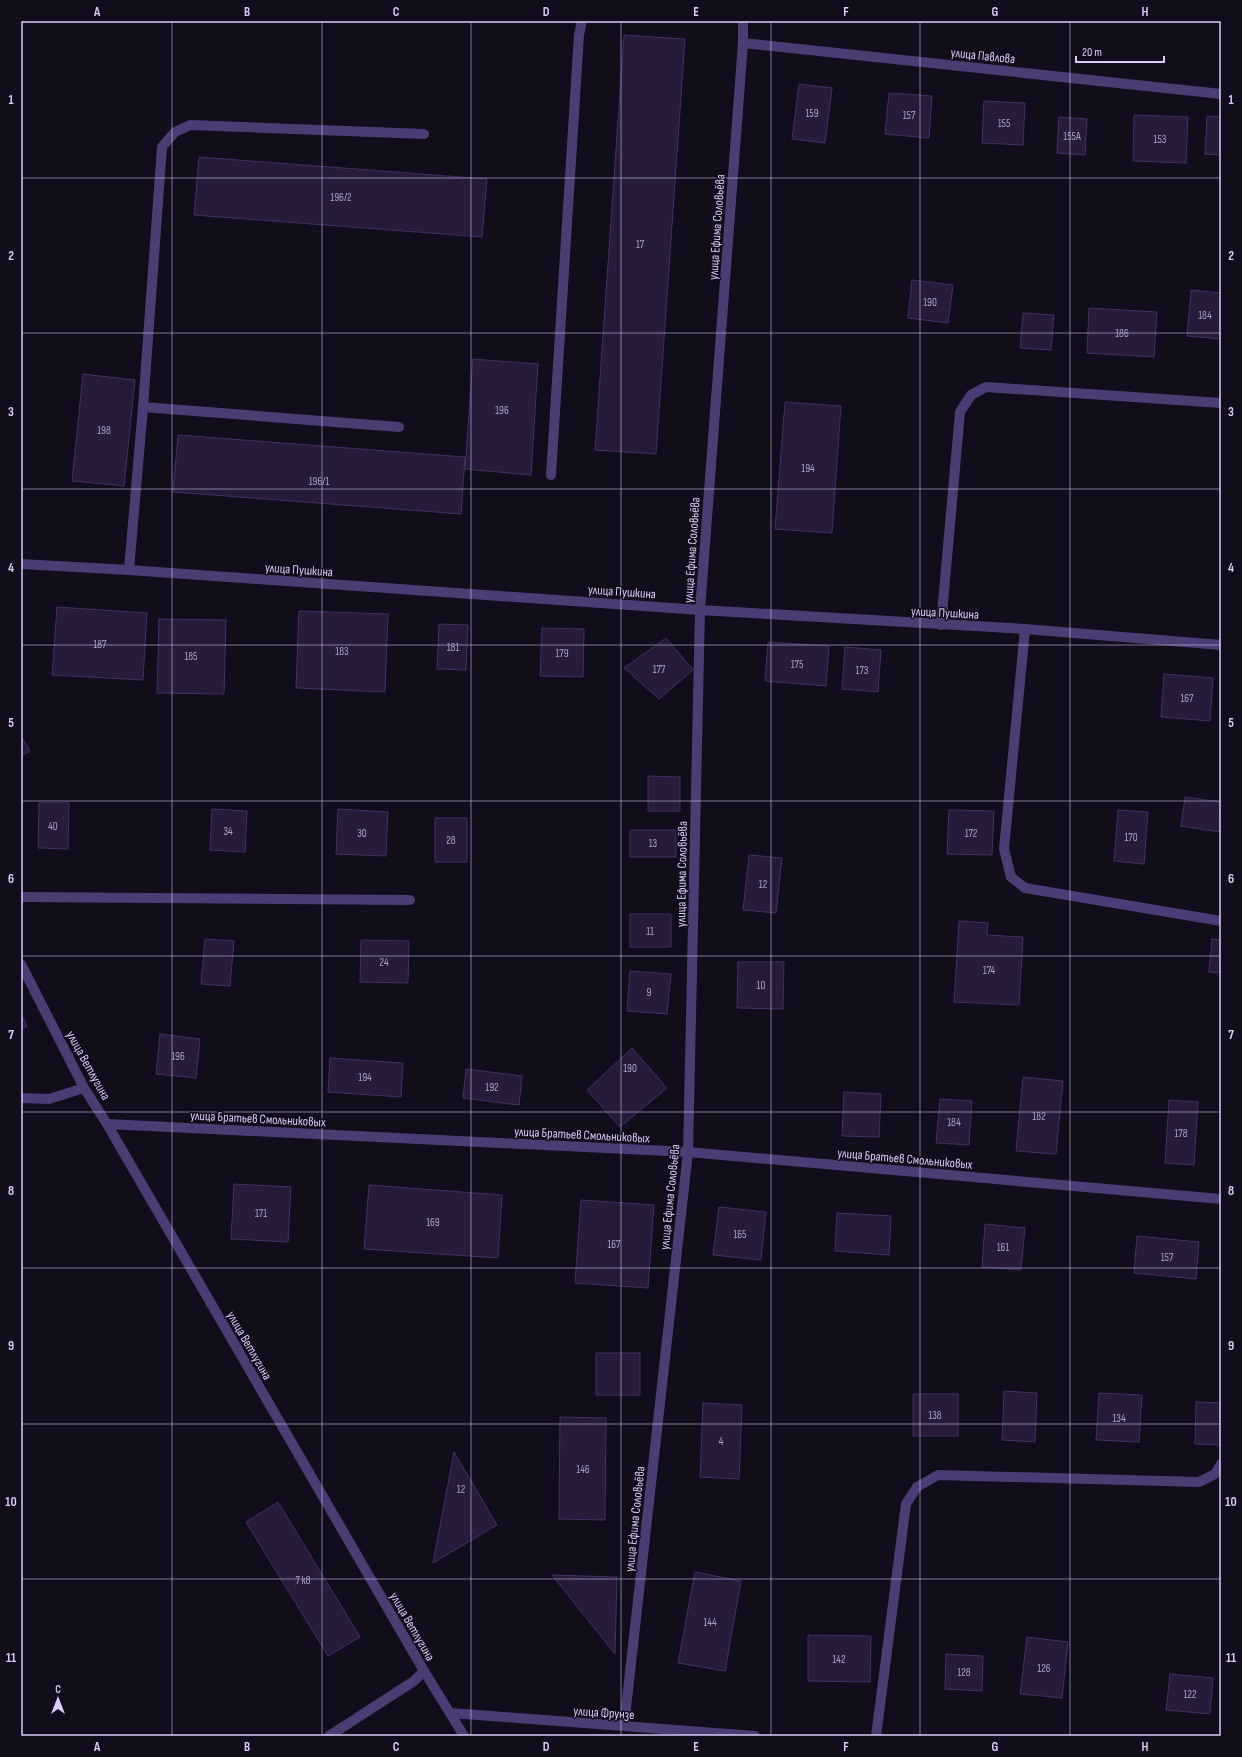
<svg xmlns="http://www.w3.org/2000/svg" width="1242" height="1757" font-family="'Sofia Sans Condensed',sans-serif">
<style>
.building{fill:#271b39;stroke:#433062}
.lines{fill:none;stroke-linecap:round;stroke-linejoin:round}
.service{stroke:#493d74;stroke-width:10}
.minor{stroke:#493d74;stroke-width:10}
.grid{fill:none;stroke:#d9ccf9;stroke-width:1;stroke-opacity:0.55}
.labels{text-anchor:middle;stroke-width:3;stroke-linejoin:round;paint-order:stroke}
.number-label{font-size:11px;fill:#aca0c9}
.street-label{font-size:13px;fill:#d9ccf9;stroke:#110d1a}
.neatline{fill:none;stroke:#d9ccf9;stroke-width:1.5}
.grid-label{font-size:13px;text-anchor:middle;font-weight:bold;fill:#d9ccf9}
</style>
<rect width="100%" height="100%" fill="#110d1a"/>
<path class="building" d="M624 35 685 39 656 454 595 450Z
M799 84 832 88 825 143 792 139Z
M889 93 932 96 929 138 885 134Z
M984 101 1025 103 1023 145 982 143Z
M1134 115 1188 117 1186 163 1133 161Z
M1207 116 1221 117V155L1205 154Z
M1059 117 1087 119 1085 155 1057 153Z
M199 157 487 179 482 237 194 215Z
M912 280 953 285 948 323 908 318Z
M1191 290 1221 293V339L1187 336Z
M1089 308 1157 312 1154 357 1087 353Z
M1023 313 1054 315 1051 350 1020 348Z
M473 359 538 364 531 475 465 469Z
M83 374 135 380 124 486 72 481Z
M785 402 841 406 832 533 775 529Z
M178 435 465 457 461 514 173 492Z
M57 607 147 613 143 680 52 675Z
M299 611 388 614 385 692 296 688Z
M159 619 226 620 224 694 157 693Z
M439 624 468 625 466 670 437 669Z
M542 628 584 629 583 677 540 676Z
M666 638 693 670 659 699 624 668Z
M768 642 829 646 826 686 765 681Z
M845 647 881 650 878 692 842 689Z
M1164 674 1213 678 1210 721 1161 717Z
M21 736 30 751 21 756Z
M648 776 680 777V811H648Z
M1185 797 1221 802 1220 832 1181 826Z
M39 803H69L68 849 38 848Z
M212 809 247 811 245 852 210 850Z
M338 809 388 812 386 856 336 854Z
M949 810 994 811 992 855 947 854Z
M1118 810 1148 812 1144 864 1114 861Z
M435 818H467V862H435Z
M630 830H676V857H630Z
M749 855 782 858 776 913 743 910Z
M630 914H671V947H630Z
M959 921 988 923 987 935 1023 937 1019 1005 954 1002Z
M205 939 234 941 230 986 201 984Z
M1212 939 1221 940V973L1209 972Z
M361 940 409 941 408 983 360 982Z
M738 962H784L783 1009 737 1008Z
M630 971 671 974 667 1014 627 1011Z
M21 1014 27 1026 21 1029Z
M160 1034 200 1039 196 1078 156 1074Z
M632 1048 667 1088 620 1127 587 1090Z
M330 1058 403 1063 401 1097 328 1092Z
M466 1069 522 1076 519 1105 463 1098Z
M1023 1077 1063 1081 1056 1154 1016 1151Z
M844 1092 881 1094 879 1137 842 1136Z
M940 1099 972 1101 969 1145 936 1143Z
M1169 1100 1198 1102 1194 1165 1165 1163Z
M234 1184 291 1187 288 1242 231 1239Z
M369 1185 502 1195 498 1258 364 1249Z
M581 1200 654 1205 648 1288 575 1283Z
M719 1207 766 1212 761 1260 713 1255Z
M837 1213 891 1216 889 1255 835 1251Z
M985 1224 1025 1228 1021 1270 982 1267Z
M1137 1236 1199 1242 1196 1279 1134 1273Z
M596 1353H640V1395H596Z
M1004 1391 1037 1393 1035 1442 1002 1440Z
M1099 1393 1142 1395 1139 1442 1096 1440Z
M913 1394H958V1436H913Z
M1196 1402 1221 1403V1445L1195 1444Z
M703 1403 742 1405 739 1479 700 1477Z
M560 1417 606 1418 605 1520 559 1519Z
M454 1452 497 1525 433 1563Z
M278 1502 360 1637 328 1656 246 1522Z
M695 1572 741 1581 725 1671 678 1663Z
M552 1575 617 1577 615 1654Z
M808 1635 871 1636 870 1682 808 1681Z
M1027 1637 1068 1642 1062 1698 1020 1694Z
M946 1654 983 1656 982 1691 945 1689Z
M1170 1674 1213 1678 1210 1714 1166 1710Z"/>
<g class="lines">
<path class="service" d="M143 407 399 427
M551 475 579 35 582 21
M129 570 143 407 162 147 175 132 190 125 424 134
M21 897 410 900
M21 1098 49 1099 84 1088
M329 1736 414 1681 424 1671"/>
<path class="minor" d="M743 43 1221 94
M21 564 129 570 700 610 1025 629 1221 645
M941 625 960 412 971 395 986 387 1221 403
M1025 629 1004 849 1011 877 1025 888 1221 921
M21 964 84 1088 107 1124 424 1671 464 1736
M107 1124 688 1152 1221 1199
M451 1713 755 1736
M624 1726 688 1152 700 610 743 43V21
M876 1736 906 1504 917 1487 938 1475 1199 1482 1215 1474 1221 1464"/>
</g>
<path class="grid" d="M172 21V1736M322 21V1736M471 21V1736M621 21V1736M771 21V1736M920 21V1736M1070 21V1736M21 178H1221M21 333H1221M21 489H1221M21 645H1221M21 801H1221M21 956H1221M21 1112H1221M21 1268H1221M21 1424H1221M21 1579H1221"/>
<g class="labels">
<g class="number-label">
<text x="812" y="117">159</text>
<text x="909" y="119">157</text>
<text x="1004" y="127">155</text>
<text x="1072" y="140">155А</text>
<text x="1160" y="143">153</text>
<text x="341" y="201">196/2</text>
<text x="640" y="248">17</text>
<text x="930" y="306">190</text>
<text x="1205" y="319">184</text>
<text x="1122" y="337">186</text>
<text x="502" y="414">196</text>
<text x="104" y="434">198</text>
<text x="808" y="472">194</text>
<text x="319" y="485">196/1</text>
<text x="100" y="648">187</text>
<text x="453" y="651">181</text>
<text x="342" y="655">183</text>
<text x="562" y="657">179</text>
<text x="191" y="660">185</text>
<text x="797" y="668">175</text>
<text x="659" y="673">177</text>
<text x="862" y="674">173</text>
<text x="1187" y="702">167</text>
<text x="53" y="830">40</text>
<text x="228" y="835">34</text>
<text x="362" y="837">30</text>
<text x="971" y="837">172</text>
<text x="1131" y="841">170</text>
<text x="451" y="844">28</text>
<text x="653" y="847">13</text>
<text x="763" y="888">12</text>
<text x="650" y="935">11</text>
<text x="384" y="966">24</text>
<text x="989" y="974">174</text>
<text x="761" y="989">10</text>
<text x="649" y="996">9</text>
<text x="178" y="1060">196</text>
<text x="630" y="1072">190</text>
<text x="365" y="1081">194</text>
<text x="492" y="1091">192</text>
<text x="1039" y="1120">182</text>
<text x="954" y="1126">184</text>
<text x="1181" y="1137">178</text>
<text x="261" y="1217">171</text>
<text x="433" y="1226">169</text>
<text x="740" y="1238">165</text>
<text x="614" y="1248">167</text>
<text x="1003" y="1251">161</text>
<text x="1167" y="1261">157</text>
<text x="935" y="1419">138</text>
<text x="1119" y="1422">134</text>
<text x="721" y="1445">4</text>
<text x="583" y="1473">146</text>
<text x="461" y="1493">12</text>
<text x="303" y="1584">7 к8</text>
<text x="710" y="1626">144</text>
<text x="839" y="1663">142</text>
<text x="1044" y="1672">126</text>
<text x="964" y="1676">128</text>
<text x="1190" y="1698">122</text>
</g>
<g class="street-label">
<text transform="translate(983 55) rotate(6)" y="5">улица Павлова</text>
<text transform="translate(716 227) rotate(-86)" y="5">улица Ефима Соловьёва</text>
<text transform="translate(691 550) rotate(-86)" y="5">улица Ефима Соловьёва</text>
<text transform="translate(299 569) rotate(4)" y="5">улица Пушкина</text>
<text transform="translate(622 591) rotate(4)" y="5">улица Пушкина</text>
<text transform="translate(945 612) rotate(3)" y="5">улица Пушкина</text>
<text transform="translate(681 874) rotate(-89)" y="5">улица Ефима Соловьёва</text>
<text transform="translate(89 1065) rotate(61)" y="5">улица Ветлугина</text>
<text transform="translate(258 1118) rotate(3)" y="5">улица Братьев Смольниковых</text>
<text transform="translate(582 1134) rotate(3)" y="5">улица Братьев Смольниковых</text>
<text transform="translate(905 1158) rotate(5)" y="5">улица Братьев Смольниковых</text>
<text transform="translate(669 1197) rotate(-84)" y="5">улица Ефима Соловьёва</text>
<text transform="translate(250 1345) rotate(60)" y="5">улица Ветлугина</text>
<text transform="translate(634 1519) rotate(-84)" y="5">улица Ефима Соловьёва</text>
<text transform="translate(413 1626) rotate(60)" y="5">улица Ветлугина</text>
<text transform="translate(604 1712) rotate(4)" y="5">улица Фрунзе</text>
</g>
</g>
<rect width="1242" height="1757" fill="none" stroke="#110d1a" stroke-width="44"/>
<g transform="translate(58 1699)" stroke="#110d1a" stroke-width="3" paint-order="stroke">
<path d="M0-3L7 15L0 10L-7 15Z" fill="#d9ccf9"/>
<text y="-6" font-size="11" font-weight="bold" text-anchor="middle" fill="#d9ccf9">С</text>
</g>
<path d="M1076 56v6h88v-6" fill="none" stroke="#d9ccf9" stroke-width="2"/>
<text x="1082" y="56" font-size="12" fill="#d9ccf9" stroke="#110d1a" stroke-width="3" paint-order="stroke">20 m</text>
<rect x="22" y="22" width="1198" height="1713" class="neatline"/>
<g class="grid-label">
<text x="97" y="16">A</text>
<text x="247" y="16">B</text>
<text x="396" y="16">C</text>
<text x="546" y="16">D</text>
<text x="696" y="16">E</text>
<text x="846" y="16">F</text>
<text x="995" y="16">G</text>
<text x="1145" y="16">H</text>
<text x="11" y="104">1</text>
<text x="1231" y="104">1</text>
<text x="11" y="260">2</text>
<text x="1231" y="260">2</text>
<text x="11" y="416">3</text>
<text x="1231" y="416">3</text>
<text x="11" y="572">4</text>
<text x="1231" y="572">4</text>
<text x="11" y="727">5</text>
<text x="1231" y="727">5</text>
<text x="11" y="883">6</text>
<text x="1231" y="883">6</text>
<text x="11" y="1039">7</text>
<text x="1231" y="1039">7</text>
<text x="11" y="1195">8</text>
<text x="1231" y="1195">8</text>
<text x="11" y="1350">9</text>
<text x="1231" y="1350">9</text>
<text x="11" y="1506">10</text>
<text x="1231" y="1506">10</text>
<text x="11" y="1662">11</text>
<text x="1231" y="1662">11</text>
<text x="97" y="1751">A</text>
<text x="247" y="1751">B</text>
<text x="396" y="1751">C</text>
<text x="546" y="1751">D</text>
<text x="696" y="1751">E</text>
<text x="846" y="1751">F</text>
<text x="995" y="1751">G</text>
<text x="1145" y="1751">H</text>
</g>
</svg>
